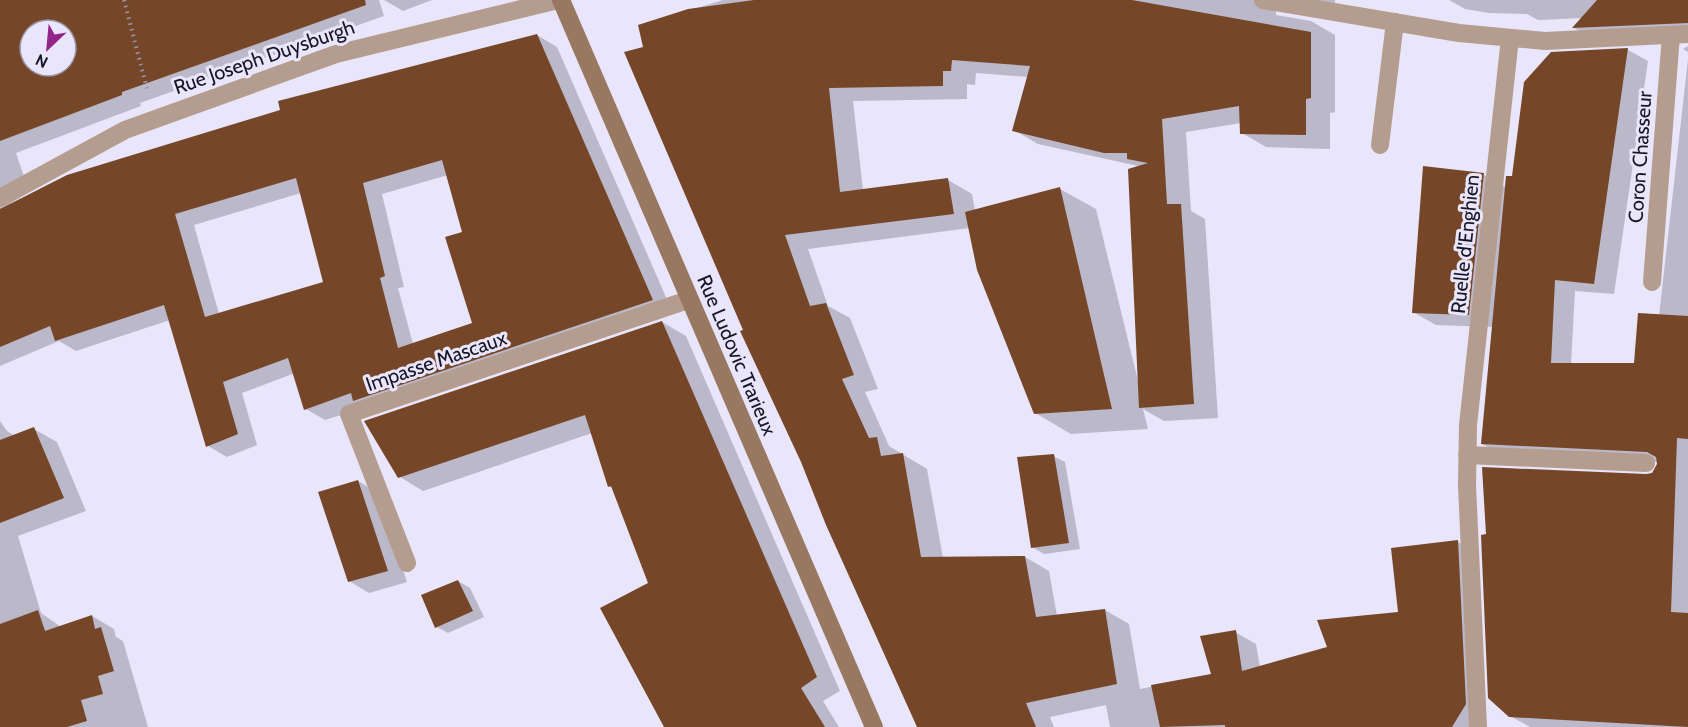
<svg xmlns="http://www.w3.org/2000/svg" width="1688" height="727" font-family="Cabin,sans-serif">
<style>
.shadow{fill:#0003;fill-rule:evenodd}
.building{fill:#754628;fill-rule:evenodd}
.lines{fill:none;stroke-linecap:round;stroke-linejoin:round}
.path{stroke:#9a97aa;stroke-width:4;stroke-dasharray:1.5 4.5;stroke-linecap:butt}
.lane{stroke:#b49d8e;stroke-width:18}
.street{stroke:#b49d8e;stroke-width:18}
.secondary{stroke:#997862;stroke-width:18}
.labels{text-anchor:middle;stroke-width:6;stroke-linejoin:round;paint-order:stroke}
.street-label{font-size:20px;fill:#181623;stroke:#e9e6fc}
</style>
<rect width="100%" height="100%" fill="#e9e6fc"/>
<path class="shadow" d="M0 0H379L384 16 140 103 141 106 16 153 29 191 10 204 9 208 537 35 557 47 672 311 325 420 306 409 295 373 242 393 257 445 227 457 208 446 170 320 76 351 59 341 0 366ZM30 30H66V66H30ZM448 175 463 234 474 324 413 344 398 288 404 287 382 194ZM301 193 325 283 219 314 194 225Z
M384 0H432L403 11Z
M723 0H1335V10L1279 6 1276 12V15L1311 21 1335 35V112L1330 113V149L1266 147 1242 133 1241 123 1186 132 1191 211 1205 219 1218 418 1164 421 1143 409 1148 429 1071 434 1035 413 970 228 808 249 828 306 850 318 878 389 865 392 889 446 927 469 943 558 1025 557 1049 571 1057 616 1105 610 1129 624 1140 689 1213 675 1235 632 1256 644 1260 667 1329 648 1400 613 1458 542 1479 554 1480 727H1110L1106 705 1050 717 1054 727H918L745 331 645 48 640 26ZM976 73 1029 77 1014 130 1038 144 1138 166 1139 385 1096 209 1060 189 975 211 972 194 948 180 863 190 853 101 967 99V84L975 85Z
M1449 0H1688V34L1594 39 1574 28 1584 18 1538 20 1527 14 1489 13 1465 9Z
M1688 46V52L1683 49Z
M1628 50 1648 61 1614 294 1575 291 1571 364 1635 365 1659 316 1688 59V727H1530L1510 716 1646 476 1656 471 1659 462 1502 455 1482 444 1493 327 1436 325 1413 312 1484 175 1507 188 1513 178 1552 53Z
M662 322 686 336 840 691 823 701 839 727H666L650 583 613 489 609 486 592 433 423 491 400 477Z
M0 421 7 431 15 436 34 429 57 442 86 511 18 536 41 613 61 627 92 616 114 629 116 637 123 641 148 727H0Z
M1053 456 1065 462 1080 549 1044 554 1032 547Z
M358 481 378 493 407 582 369 593 349 581Z
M458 581 470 588 484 617 448 633 437 627Z"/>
<path class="building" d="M0 0H365L366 5 122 92V95L0 141ZM30 30H66V66H30Z
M754 0H1132L1311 32V98L1306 99V135L1240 134 1239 106 1162 119 1167 204H1181L1194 404 1139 408 1128 169 1148 163 1127 159V153H1104L1012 131 1030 66 952 60 951 71H943V86L829 88 840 192 948 178 954 214 785 235 810 306 826 303 854 375 842 379 869 438 877 437 881 456 903 453 921 557 1025 556 1036 617 1105 609 1117 684 1026 703 1036 727H917L826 525 801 462 740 331 743 330 624 52 643 47 638 25 688 9Z
M1597 0H1688V23L1572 28Z
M537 34 653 300 353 401 351 393 304 410 288 358 223 382 238 434 206 447 164 305 55 341 50 326 0 347V209L67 175 280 110 278 101ZM442 160 462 232 445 237 472 323 398 348 380 278 385 276 363 183ZM296 178 323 282 205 317 175 214Z
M1628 48 1594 284 1555 280 1551 363H1634L1638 313 1688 316V439L1677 438 1671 612 1688 613V727L1509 717 1488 698 1481 535 1486 534 1482 467 1646 474 1652 473 1657 464 1656 457 1647 452 1481 444 1506 176H1512L1524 82 1551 52Z
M1423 166 1484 173 1469 315 1412 313Z
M1060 187 1112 409 1034 414 977 270 965 212Z
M662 321 817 677 801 688 825 727H664L600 608 648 583 611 486 608 487 585 415 398 478 364 421Z
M34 427 64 498 0 523V440Z
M1054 454 1069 543 1031 548 1017 457Z
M358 480 388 571 348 582 318 492Z
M1458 540 1466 704 1452 727H1225V725L1160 727 1151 685 1211 674 1200 636 1236 630 1242 671 1327 647 1317 620 1398 612 1391 548Z
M458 580 473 611 435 628 421 595Z
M38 610 45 631 92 615 95 629 101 627 114 671 98 676 103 694 81 700 87 721 67 727H0V624Z"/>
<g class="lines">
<path class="path" d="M124 0 147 89"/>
<path class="lane" d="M1380 145 1395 22
M1652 282 1671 35
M407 563 349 414 688 300"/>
<path class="street" d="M1263 0 1459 33 1545 41 1688 34
M0 198 125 130 336 54 558 0
M1467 455 1646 463
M1478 727 1467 485 1468 425 1510 38"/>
<path class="secondary" d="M561 0 874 727"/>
</g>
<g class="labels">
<g class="street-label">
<text transform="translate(264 57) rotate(-19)" y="7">Rue Joseph Duysburgh</text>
<text transform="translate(1640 157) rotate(-86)" y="7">Coron Chasseur</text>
<text transform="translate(1465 244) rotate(-84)" y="7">Ruelle d'Enghien</text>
<text transform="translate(737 355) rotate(67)" y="7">Rue Ludovic Trarieux</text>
<text transform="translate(436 361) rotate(-19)" y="7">Impasse Mascaux</text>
</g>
</g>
<g transform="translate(48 48) rotate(206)"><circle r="28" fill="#e9e6fc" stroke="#9593a5" stroke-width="1.5"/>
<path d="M0-4.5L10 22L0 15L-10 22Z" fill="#912589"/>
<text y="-9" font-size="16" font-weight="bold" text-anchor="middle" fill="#181623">N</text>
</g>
</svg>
